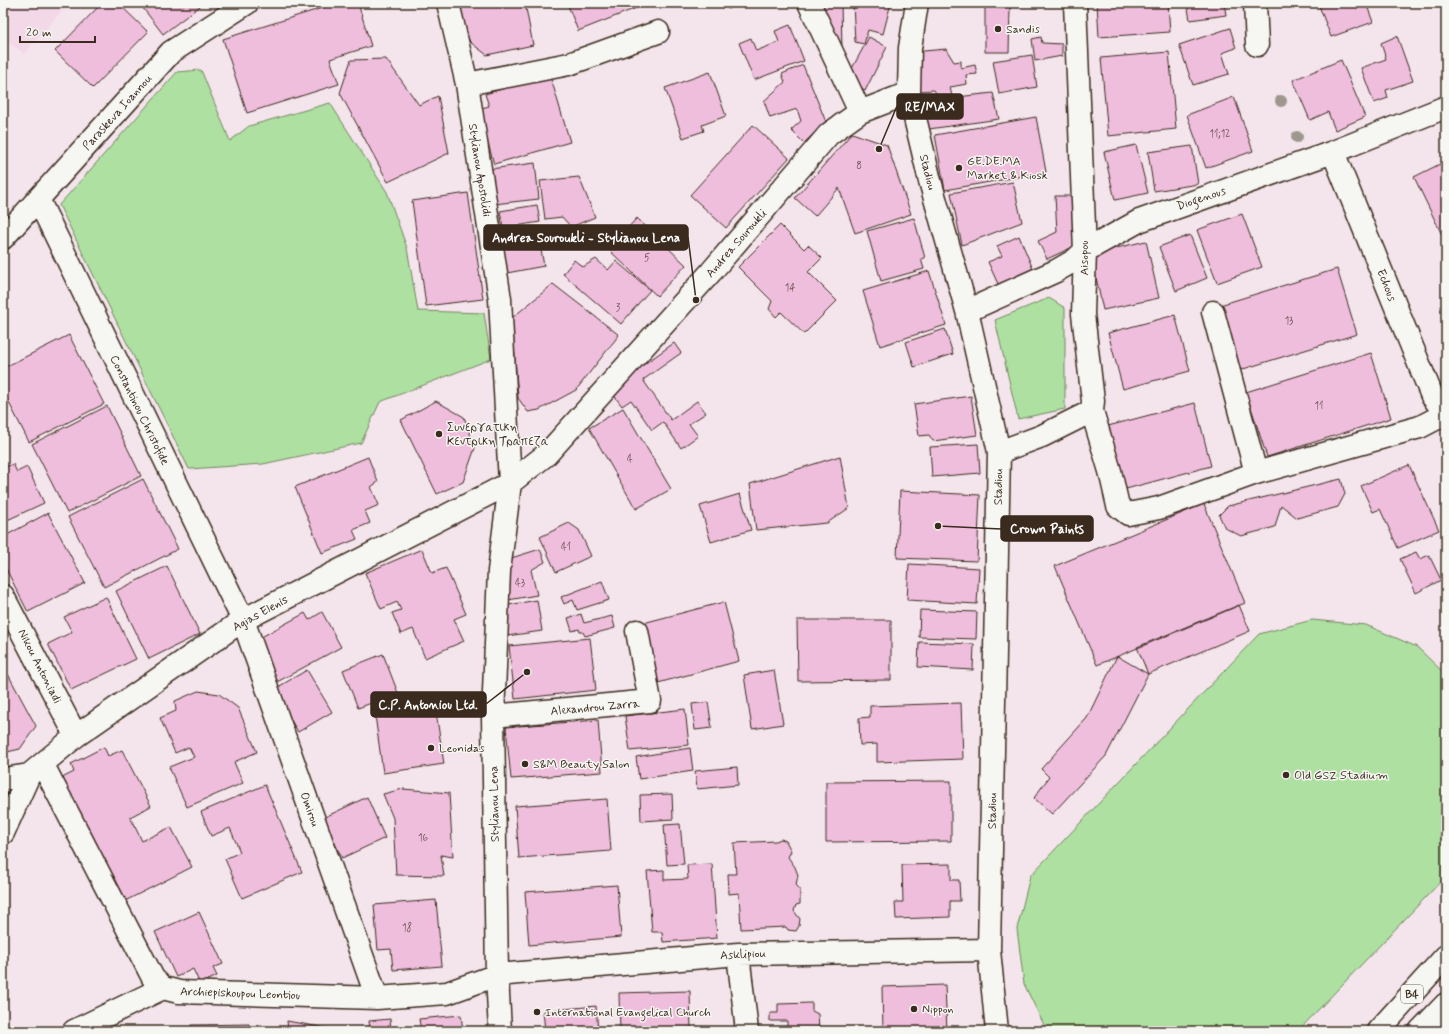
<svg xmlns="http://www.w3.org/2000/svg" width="1449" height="1034" font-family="Mynerve,sans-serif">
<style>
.built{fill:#f3d9e8}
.green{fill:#ade0a1;stroke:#748560}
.building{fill:#f0bedd;stroke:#3b2a1e}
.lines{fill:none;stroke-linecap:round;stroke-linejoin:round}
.minor-casing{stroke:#3b2a1e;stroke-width:25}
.major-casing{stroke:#3b2a1e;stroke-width:25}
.minor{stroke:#f6f6f2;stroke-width:22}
.major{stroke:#f6f6f2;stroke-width:22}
.tree{fill:#9e978d}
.poi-dot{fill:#3b2a1e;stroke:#f6f6f2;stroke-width:1.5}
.labels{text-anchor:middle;stroke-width:3;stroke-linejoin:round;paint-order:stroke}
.number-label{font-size:10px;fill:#684f4e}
.shield{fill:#f6f6f2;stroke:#73675e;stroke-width:1}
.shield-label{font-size:11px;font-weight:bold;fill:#3b2a1e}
.poi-label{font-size:12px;fill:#3b2a1e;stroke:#f6f6f2;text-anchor:start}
.street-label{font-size:12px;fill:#3b2a1e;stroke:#f6f6f2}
.leader{fill:none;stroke:#3b2a1e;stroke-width:1.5}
.callout-dot{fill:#3b2a1e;stroke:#f6f6f2;stroke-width:1.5}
.callout{fill:#3b2a1e;stroke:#3b2a1e;stroke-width:1.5}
.callout-label{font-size:13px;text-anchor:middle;font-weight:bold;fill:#fff}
</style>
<rect width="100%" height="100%" fill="#f4e5ec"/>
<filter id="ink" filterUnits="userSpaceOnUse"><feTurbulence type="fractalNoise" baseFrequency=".025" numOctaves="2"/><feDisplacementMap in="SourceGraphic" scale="8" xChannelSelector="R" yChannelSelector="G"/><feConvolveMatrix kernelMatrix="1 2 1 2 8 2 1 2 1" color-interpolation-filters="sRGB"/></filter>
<g filter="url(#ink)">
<path class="built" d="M3 3H69L24 54 3 39Z"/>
<path class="green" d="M201 70 230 141 249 126 330 103 387 192 407 248 418 311 484 313 491 359 380 402 361 443 263 464 189 469 59 205 177 72Z
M1049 298 1065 308V409L1018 419 995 320Z
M1312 620 1366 625 1417 647 1446 675V876L1298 1031H1047L1024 984 1017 929 1030 876 1259 634Z"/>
<path class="building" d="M102 3H118L148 32 93 88 55 51Z
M139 3H204L163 34Z
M338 3H358L371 46 330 59 339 84 247 113 223 39Z
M457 3H525L533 45 487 55 470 42 462 25Z
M567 3H649L578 31Z
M726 3H743L728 9Z
M821 3H841L842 50Z
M853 3H891L883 34 868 30 864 44 855 42Z
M1097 3H1168L1170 32 1099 37Z
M1187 3H1224L1226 15 1190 20Z
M1318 3H1366L1373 22 1331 37Z
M985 7H1010L1009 52H985Z
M790 25 804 61 754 80 739 43 751 38 756 51 779 42 775 31Z
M1230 28 1236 48 1222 53 1229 74 1193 85 1179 45Z
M1397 36 1413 81 1386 90 1388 98 1374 103 1361 68 1386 59 1381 43Z
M869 37 887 47 865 91 849 74Z
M1041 37 1042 43 1062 44V56L1035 61 1032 39Z
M946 49 954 62 961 61V68L975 65 977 74 966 75 967 84 950 87 953 101 942 102 934 90 918 91 913 52Z
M1169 52 1176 129 1108 136 1101 58Z
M1032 55 1037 87 999 94 993 61Z
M386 59 419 105 438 96 449 153 388 182 340 93 351 60Z
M1341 60 1365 117 1335 130 1328 112 1310 120 1293 80Z
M803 65 826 122 804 143 791 130 801 121 797 109 770 118 764 101 785 82 782 74Z
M710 72 726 116 702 125 704 131 683 138 665 88Z
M550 75 570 142 494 164 478 109 489 106 485 94Z
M993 93 999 119 922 130 918 97H934L940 108 956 107 957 97Z
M1234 97 1253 151 1206 168 1187 115Z
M1036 117 1046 172 945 190 935 135Z
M753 125 789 158 726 228 690 195Z
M852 133 887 145 911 214 855 233 839 188 815 216 795 198Z
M1136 145 1148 193 1115 200 1104 152Z
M1192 146 1198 184 1154 191 1148 152Z
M1446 161V238L1444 239 1414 177Z
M535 163 539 199 494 204 490 169Z
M579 177 595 217 571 227 562 217 545 219 540 181Z
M1013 182 1022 222 962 245 951 193Z
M468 193 483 299 426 306 412 201Z
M1055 196H1075L1077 245 1047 259 1038 241 1057 232Z
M537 205 540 222 503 228 500 211Z
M1242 214 1262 267 1217 283 1197 230Z
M637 218 686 265 657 296 608 249Z
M914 218 925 258 921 259 924 269 881 281 867 231Z
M780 225 804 249 808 245 822 258 808 272 837 301 804 334 781 312 776 317 769 309 772 301 738 267Z
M538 233 544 266 507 273 501 239Z
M1190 235 1207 278 1176 291 1159 247Z
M1019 236 1033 269 998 284 988 262 1002 256 997 246Z
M1146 241 1159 298 1103 310 1091 254Z
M596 259 608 270 616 261 650 290 621 324 563 274 574 260 583 267Z
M1337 269 1357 334 1240 370 1220 305Z
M929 271 946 325 880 346 863 291Z
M553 284 619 335 576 390 539 410 528 412 518 398 512 318Z
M1175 315 1190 371 1123 389 1108 333Z
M945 329 953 354 914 367 906 342Z
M69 335 104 404 29 442 3 391V368Z
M674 343 681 353 643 380 671 420 697 401 706 413 689 424 698 436 681 448 663 422 652 430 631 400 622 406 609 389Z
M1371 353 1391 418 1267 457 1246 392Z
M971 396 977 435 933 441 929 435 919 436 914 404Z
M436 401 464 417 475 448 463 482 437 494 401 420Z
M1195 403 1211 466 1126 489 1108 426Z
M3 406 8 415 3 418Z
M107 406 141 476 67 513 32 444Z
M623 408 671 489 636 509 589 428Z
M978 444 980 473 932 477 930 447Z
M840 456 849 508 827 523 756 530 750 484Z
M368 457 378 482 371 487 379 505 365 511 370 523 353 530 357 539 322 553 295 487Z
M13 464 17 472 27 467 44 503 3 522V468Z
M1409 465 1439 530 1398 548 1380 509 1373 512 1361 486Z
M143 479 178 549 104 587 68 517Z
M1341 479 1345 494 1338 507 1297 518 1281 505 1275 527 1241 536 1225 528 1219 515 1228 506Z
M900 491 980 495 977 561 897 558Z
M740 494 751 530 711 542 700 506Z
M1204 504 1245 603 1097 665 1055 566Z
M48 513 85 583 28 612 3 563V537Z
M569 523 579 530 591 556 556 572 540 537Z
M422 549 432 573 446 568 466 614 454 619 464 641 425 658 413 629 401 634 392 613 401 610 397 602 381 609 365 573Z
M540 549 545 562 531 570 537 595 508 600 505 560Z
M1416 552 1420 559 1429 555 1441 580 1416 593 1400 559Z
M909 564 979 568 977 604 907 600Z
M167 566 200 634 149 659 116 591Z
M602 581 609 600 577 610 573 600 564 604 561 597Z
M106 597 136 659 71 690 48 644 72 632 64 617Z
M537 600 542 631 507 636 503 606Z
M724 602 739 661 658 683 643 623Z
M1239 605 1250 631 1148 674 1137 647Z
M920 610 977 612 976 639 919 637Z
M322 612 341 647 277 682 254 641 305 613 309 620Z
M581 614 584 623 612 616 615 628 585 636 583 632H580L579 629 572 631 568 618Z
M797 620H891V680L798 681Z
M590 638 596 690 515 699 509 646Z
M919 642 974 644 973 670 918 667Z
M383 654 398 693 358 708 343 670Z
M1117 656 1148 674 1106 756 1052 814 1034 798 1049 777 1041 769 1087 718Z
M3 665 36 726 20 749 3 753Z
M307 670 332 712 298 732 273 690Z
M774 670 783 724 752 729 744 675Z
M198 691 219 694 238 708 257 752 234 762 243 783 187 807 169 767 194 757 189 747 175 753 160 718 176 711 175 701Z
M434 699 444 764 383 773 374 708Z
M708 702 712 728 695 730 692 704Z
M961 703 963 759 877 762V744L860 745 859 718 870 717V706Z
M685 709 689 745 630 751 625 716Z
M598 720 602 772 511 779 506 727Z
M104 747 108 756 122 750 151 806 130 817 142 841 171 827 192 867 125 901 62 778 74 772 71 764Z
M690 748 693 771 639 779 636 757Z
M737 767 738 785 697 789 695 771Z
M951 781V841L826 842V782Z
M265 785 302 872 242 898 225 859 240 852 230 828 211 836 201 812Z
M403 789 449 793 453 857 441 855 444 876 396 875 393 818 383 794Z
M672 794 673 819 641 821 640 795Z
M367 797 385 838 342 858 323 818Z
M607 799 611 851 519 858 515 806Z
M680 824 684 864 667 865 664 825Z
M781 839 786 841 791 851 788 857 795 867 798 875 796 885 800 889V904L796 905 794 911 800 919 799 926 796 931 788 930 786 927 741 929 739 893 729 894 728 874H736L734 843 776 841Z
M712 864 717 938 663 942 662 932H652L647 871 664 870V880L688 879 687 865Z
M951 864V880H959L960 901H950V917L896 919 895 902H903L902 865Z
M617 885 621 937 529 945 525 892Z
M436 900 442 966 393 970 391 949 378 950 374 905Z
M199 912 223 964 213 968 217 976 200 984 193 969 176 977 155 932Z
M945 985 947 1031H883L882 987Z
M690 991 691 1031H620L619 993Z
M812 1003V1011L818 1014 819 1031H787V1021H770V1013H778V1004Z
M596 1006 598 1031H544H545L543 1011Z
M461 1015 463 1031H421L419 1019Z
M390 1019 391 1031H370L369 1021Z
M287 1021 342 1031H288Z
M249 1024 250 1031H192L191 1025Z"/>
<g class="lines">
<defs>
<path id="minor" d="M448 3 467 84 500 299 510 483 499 571 493 716 497 975 500 1031
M809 3 860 112
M917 3 910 48 909 93 930 181 967 311 999 452 989 950 997 1031
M1255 3 1257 45
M467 84 569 64 658 32
M1333 152 1432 396 1446 414
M38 199 243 620 377 998
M3 238 171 52 247 3
M967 311 1056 271 1075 260 1085 251 1139 221 1333 152 1446 107
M1213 312 1256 473
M1092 411 1110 471 1118 506 1128 514 1159 508 1256 473 1420 427 1445 414
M999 452 1042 436 1092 411 1093 401 1083 314 1085 251 1075 3
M3 596 76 736
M493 716 650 701 637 631
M43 765 153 978 163 988 179 992 377 998 447 993 497 975 738 954 989 950
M3 779 29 775 76 736 243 620 510 483 547 454 711 272 829 134 860 112 909 93
M3 833 29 775
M738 954 747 1031
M74 1031 163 988"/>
<path id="major" d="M1378 1031 1446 956
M1420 1031 1446 1004"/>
</defs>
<use href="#minor" class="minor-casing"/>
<use href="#major" class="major-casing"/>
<use href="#minor" class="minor"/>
<use href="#major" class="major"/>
</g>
<g class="tree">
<circle cx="1281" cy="101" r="6"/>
<circle cx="1297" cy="137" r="6"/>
</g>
</g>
<g class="poi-dot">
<circle cx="998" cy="29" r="4"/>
<circle cx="959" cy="168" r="4"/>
<circle cx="439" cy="434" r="4"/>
<circle cx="431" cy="748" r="4"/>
<circle cx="525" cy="764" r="4"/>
<circle cx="1286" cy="775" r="4"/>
<circle cx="914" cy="1009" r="4"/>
<circle cx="537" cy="1012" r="4"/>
</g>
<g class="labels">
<g class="number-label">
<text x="1220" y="137">11;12</text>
<text x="859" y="169">8</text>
<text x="647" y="261">5</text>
<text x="790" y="291">14</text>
<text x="618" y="311">3</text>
<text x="1289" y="324">13</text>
<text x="1319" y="409">11</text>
<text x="630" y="462">4</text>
<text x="566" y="550">41</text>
<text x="520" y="586">43</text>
<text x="423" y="841">16</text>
<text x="407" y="931">18</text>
</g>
<rect class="shield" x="1401" y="985" width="22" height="18" rx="3"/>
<g class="shield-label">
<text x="1412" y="998">B4</text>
</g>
<g class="poi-label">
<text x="1006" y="33">Sandis</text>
<text x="967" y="165">GE.DE.MA<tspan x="967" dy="14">Market &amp; Kiosk</tspan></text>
<text x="447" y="431">Συνεργατικη<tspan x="447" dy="14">Κεντρικη Τραπεζα</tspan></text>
<text x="439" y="752">Leonidas</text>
<text x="533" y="768">S&amp;M Beauty Salon</text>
<text x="1294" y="779">Old GSZ Stadium</text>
<text x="922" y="1013">Nippon</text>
<text x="545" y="1016">International Evangelical Church</text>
</g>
<g class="street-label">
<text transform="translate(117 112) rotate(-48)" y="4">Paraskeva Ioannou</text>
<text transform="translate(480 170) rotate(81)" y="4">Stylianou Apostolidi</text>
<text transform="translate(928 172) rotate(76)" y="4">Stadiou</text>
<text transform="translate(1201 198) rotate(-19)" y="4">Diogenous</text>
<text transform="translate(736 243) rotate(-49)" y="4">Andrea Souroukli</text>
<text transform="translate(1084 258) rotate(-90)" y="4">Aisopou</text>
<text transform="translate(1387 285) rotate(68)" y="4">Echous</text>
<text transform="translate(140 410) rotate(64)" y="4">Constantinou Christofide</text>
<text transform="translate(998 487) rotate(-89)" y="4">Stadiou</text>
<text transform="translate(260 613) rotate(-29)" y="4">Agias Elenis</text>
<text transform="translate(40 666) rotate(63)" y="4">Nikou Antoniadi</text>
<text transform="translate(595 707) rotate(-5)" y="4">Alexandrou Zarra</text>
<text transform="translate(494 804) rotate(-91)" y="4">Stylianou Lena</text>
<text transform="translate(310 809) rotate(70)" y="4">Omirou</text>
<text transform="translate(992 811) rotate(-89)" y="4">Stadiou</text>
<text transform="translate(743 954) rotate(-3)" y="4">Asklipiou</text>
<text transform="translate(240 993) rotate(2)" y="4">Archiepiskoupou Leontiou</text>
</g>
</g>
<path class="leader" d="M879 149L897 106M696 300L688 237M938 526L1001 529M527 672L486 704"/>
<g class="callout-dot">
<circle cx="879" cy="149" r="4"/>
<circle cx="696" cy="300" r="4"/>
<circle cx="938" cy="526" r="4"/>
<circle cx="527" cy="672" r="4"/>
</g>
<g class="callout">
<rect x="897" y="94" width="66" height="25" rx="4"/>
<rect x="484" y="225" width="204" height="25" rx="4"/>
<rect x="1001" y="516" width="92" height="25" rx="4"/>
<rect x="371" y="692" width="115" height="25" rx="4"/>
</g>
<g class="callout-label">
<text x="930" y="111">RE/MAX</text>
<text x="586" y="242">Andrea Souroukli - Stylianou Lena</text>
<text x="1047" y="533">Crown Paints</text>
<text x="428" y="709">C.P. Antoniou Ltd.</text>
</g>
<rect width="1449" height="1034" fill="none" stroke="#f6f6f2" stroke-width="16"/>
<rect x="8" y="8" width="1433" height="1018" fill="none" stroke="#3b2a1e" stroke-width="1.5" filter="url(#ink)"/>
<path d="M20 36v6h75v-6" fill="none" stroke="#3b2a1e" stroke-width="2"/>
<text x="26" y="36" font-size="12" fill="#3b2a1e" stroke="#f6f6f2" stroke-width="3" paint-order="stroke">20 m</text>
</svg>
